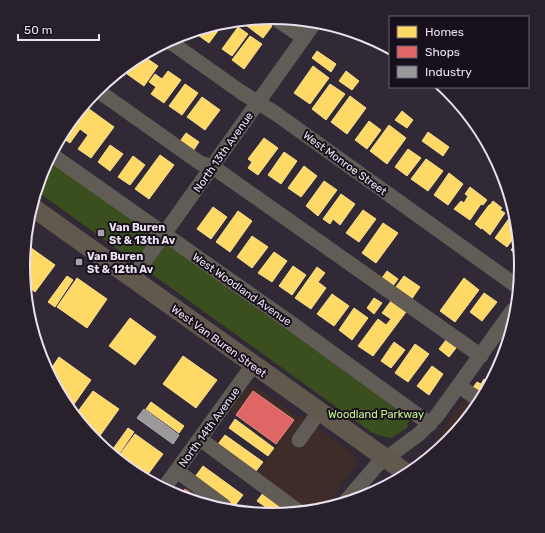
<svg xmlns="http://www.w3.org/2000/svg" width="545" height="533" font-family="Rubik,sans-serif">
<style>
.commercial{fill:#3d2c27}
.green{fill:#3b4e1e}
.homes{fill:#ffd966;stroke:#f9db8f}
.shops{fill:#e06666;stroke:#e38b8f}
.industry{fill:#999;stroke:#b2aeb3}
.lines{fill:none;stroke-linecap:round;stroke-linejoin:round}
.minor{stroke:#615c56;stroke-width:15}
.major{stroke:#61594e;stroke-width:19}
.poi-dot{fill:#aaa0af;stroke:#17101b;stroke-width:1.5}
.labels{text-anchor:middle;stroke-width:4;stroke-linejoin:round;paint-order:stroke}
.street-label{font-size:11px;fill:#ebe0f0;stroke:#17101b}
.poi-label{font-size:11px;font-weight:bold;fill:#ebe0f0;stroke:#17101b;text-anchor:start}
.park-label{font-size:11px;fill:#c5f58c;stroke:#17101b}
.rim{fill:none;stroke:#ebe0f0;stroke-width:2}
</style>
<rect width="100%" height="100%" fill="#312935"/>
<path class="commercial" d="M254 385 297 416 299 415 353 453 357 459V465L327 505 308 509 256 473 276 446 230 411 247 388 250 386Z
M470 391 479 397 449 443 418 464 416 458 418 452 424 456Z"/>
<path class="green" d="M49 160 401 411 409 419 407 428 391 438 381 436 371 432 38 192 42 171Z"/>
<path class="homes" d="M262 19 272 26 263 38 243 23Z
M238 27 248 34 232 56 222 49Z
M220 28 209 43 198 35 201 31Z
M250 36 262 44 244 69 232 60Z
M317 51 336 64 331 72 312 58Z
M145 57 158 66 144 86 127 74 133 65 138 62 140 64Z
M313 66 329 78 310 104 294 93Z
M168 71 181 80 164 103 151 94 156 87 149 82 155 74 162 79Z
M346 71 359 81 352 90 339 81Z
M185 84 198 93 182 115 169 106Z
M330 84 345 94 326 120 312 109Z
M350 96 366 108 347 134 331 122Z
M202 97 220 110 205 130 187 117Z
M85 106 114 127 91 158 78 149 88 135 80 129 70 143 64 139Z
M402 111 413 120 407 128 395 120Z
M369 121 381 130 367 149 355 140Z
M389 125 406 138 387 164 370 151Z
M428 132 449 147 443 156 422 141Z
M186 133 199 142 191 154 178 144Z
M264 138 278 148 258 175 248 168 252 162 248 159Z
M110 145 123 154 110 171 98 162Z
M408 149 421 158 407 176 395 167Z
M284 152 297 161 281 184 268 175Z
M160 155 174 165 149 199 135 189Z
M133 156 145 165 130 185 118 177Z
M426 159 443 171 428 191 411 179Z
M304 166 317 176 301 197 288 188Z
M449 173 463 184 448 205 434 195Z
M324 181 337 190 318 216 306 206Z
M470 187 487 200 483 205 481 204 470 220 454 209 461 201 464 203 468 196 465 194Z
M341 194 355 204 340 225 333 219 330 224 323 219Z
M493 201 502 208 500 210 505 213 490 235 482 228 481 229 475 224 489 205H490Z
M213 207 227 217 211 239 197 229Z
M363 210 376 219 359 242 346 233Z
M238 211 252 221 230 252 216 242Z
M510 217 513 219 516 235 507 247 495 238Z
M383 223 398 233 376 263 362 253Z
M252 236 268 247 252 268 237 257Z
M517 242 520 257 511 250Z
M27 245 55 265 35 292 27 286 23 266Z
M274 252 287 261 272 282 258 273Z
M293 266 306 275 292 295 279 286Z
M317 267 325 273 318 282 326 288 311 309 295 298Z
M387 271 398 279 390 290 379 282Z
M67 276 73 280 55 307 48 302Z
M404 276 420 287 411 300 395 288Z
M77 278 107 299 87 328 57 307Z
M464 278 479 290 455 322 440 311Z
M484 293 497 302 482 321 470 312Z
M332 294 349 306 334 326 317 314Z
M374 298 382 303 374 314 367 308Z
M391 301 406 312 373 356 358 346 378 319 386 325 391 319 382 313Z
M354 308 368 318 352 340 339 330Z
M130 318 156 337 135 365 109 346Z
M446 340 456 348 449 357 439 349Z
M394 342 405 350 391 368 381 361Z
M415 344 429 354 408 382 395 373Z
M40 353 50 360 45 367 42 362Z
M183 356 217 380 196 408 163 384Z
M59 357 91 380 72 407 52 377 54 373 50 370Z
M503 361 493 377 490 375 497 364 500 366Z
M432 366 443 374 429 395 417 386Z
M484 379 489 383 480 397 471 390 477 382 481 384Z
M93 391 119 409 99 437 86 427 76 414Z
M151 402 184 426 179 433 146 409Z
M235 419 274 448 268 456 229 428Z
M128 428 134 432 117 457 110 453Z
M135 434 163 454 146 477 118 457Z
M225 435 263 462 256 471 218 444Z
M203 466 243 495 233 508 227 507 192 481Z
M263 493 285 509 281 514 277 515 257 501Z
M250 506 261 514 247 511Z"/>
<path class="shops" d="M253 391 294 420 276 444 236 415Z
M185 489 204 502 179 497Z"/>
<path class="industry" d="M144 409 179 435 173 444 137 418Z"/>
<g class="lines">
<path class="minor" d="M275 18 304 38
M169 41 241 92 275 113 518 287
M97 90 200 163 213 167 481 356
M52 155 288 321 430 424
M132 279 313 25
M459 386 478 399
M200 439 298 511
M299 440 319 412
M177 471 224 506
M164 488 253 365
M346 501 377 465 419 434 436 417 513 310"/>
<path class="major" d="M35 209 405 472"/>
</g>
<g class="poi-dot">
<rect x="97" y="229" width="8" height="8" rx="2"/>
<rect x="75" y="258" width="8" height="8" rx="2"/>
</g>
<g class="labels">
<g class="street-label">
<text transform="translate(223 152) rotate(-55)" y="4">North 13th Avenue</text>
<text transform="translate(345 163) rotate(36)" y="4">West Monroe Street</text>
<text transform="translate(242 289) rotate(35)" y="4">West Woodland Avenue</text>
<text transform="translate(219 341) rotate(36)" y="4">West Van Buren Street</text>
<text transform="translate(209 427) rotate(-54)" y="4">North 14th Avenue</text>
</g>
<g class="poi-label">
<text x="109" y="231">Van Buren<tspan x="109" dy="13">St &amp; 13th Av</tspan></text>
<text x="87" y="260">Van Buren<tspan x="87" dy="13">St &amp; 12th Av</tspan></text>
</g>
<g class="park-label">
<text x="376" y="418">Woodland Parkway</text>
</g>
</g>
<path d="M0 0H545V533H0ZM30 266a242 242 0 1 1 484 0a242 242 0 1 1-484 0Z" fill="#28212c" fill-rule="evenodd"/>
<path class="rim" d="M30 266a242 242 0 1 1 484 0a242 242 0 1 1-484 0Z"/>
<rect x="389" y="16" width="140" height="72" fill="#17101b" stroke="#6c6370"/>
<rect x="397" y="26" width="20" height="12" fill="#ffd966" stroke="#6c6370"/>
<text x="425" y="36" font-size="12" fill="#ebe0f0">Homes</text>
<rect x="397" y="46" width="20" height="12" fill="#e06666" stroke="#6c6370"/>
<text x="425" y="56" font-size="12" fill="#ebe0f0">Shops</text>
<rect x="397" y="66" width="20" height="12" fill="#999999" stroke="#6c6370"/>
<text x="425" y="76" font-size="12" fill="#ebe0f0">Industry</text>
<path d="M18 34v6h81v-6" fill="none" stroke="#ebe0f0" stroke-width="2"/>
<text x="24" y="34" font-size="12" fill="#ebe0f0" stroke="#17101b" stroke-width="3" paint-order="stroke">50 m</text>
</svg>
